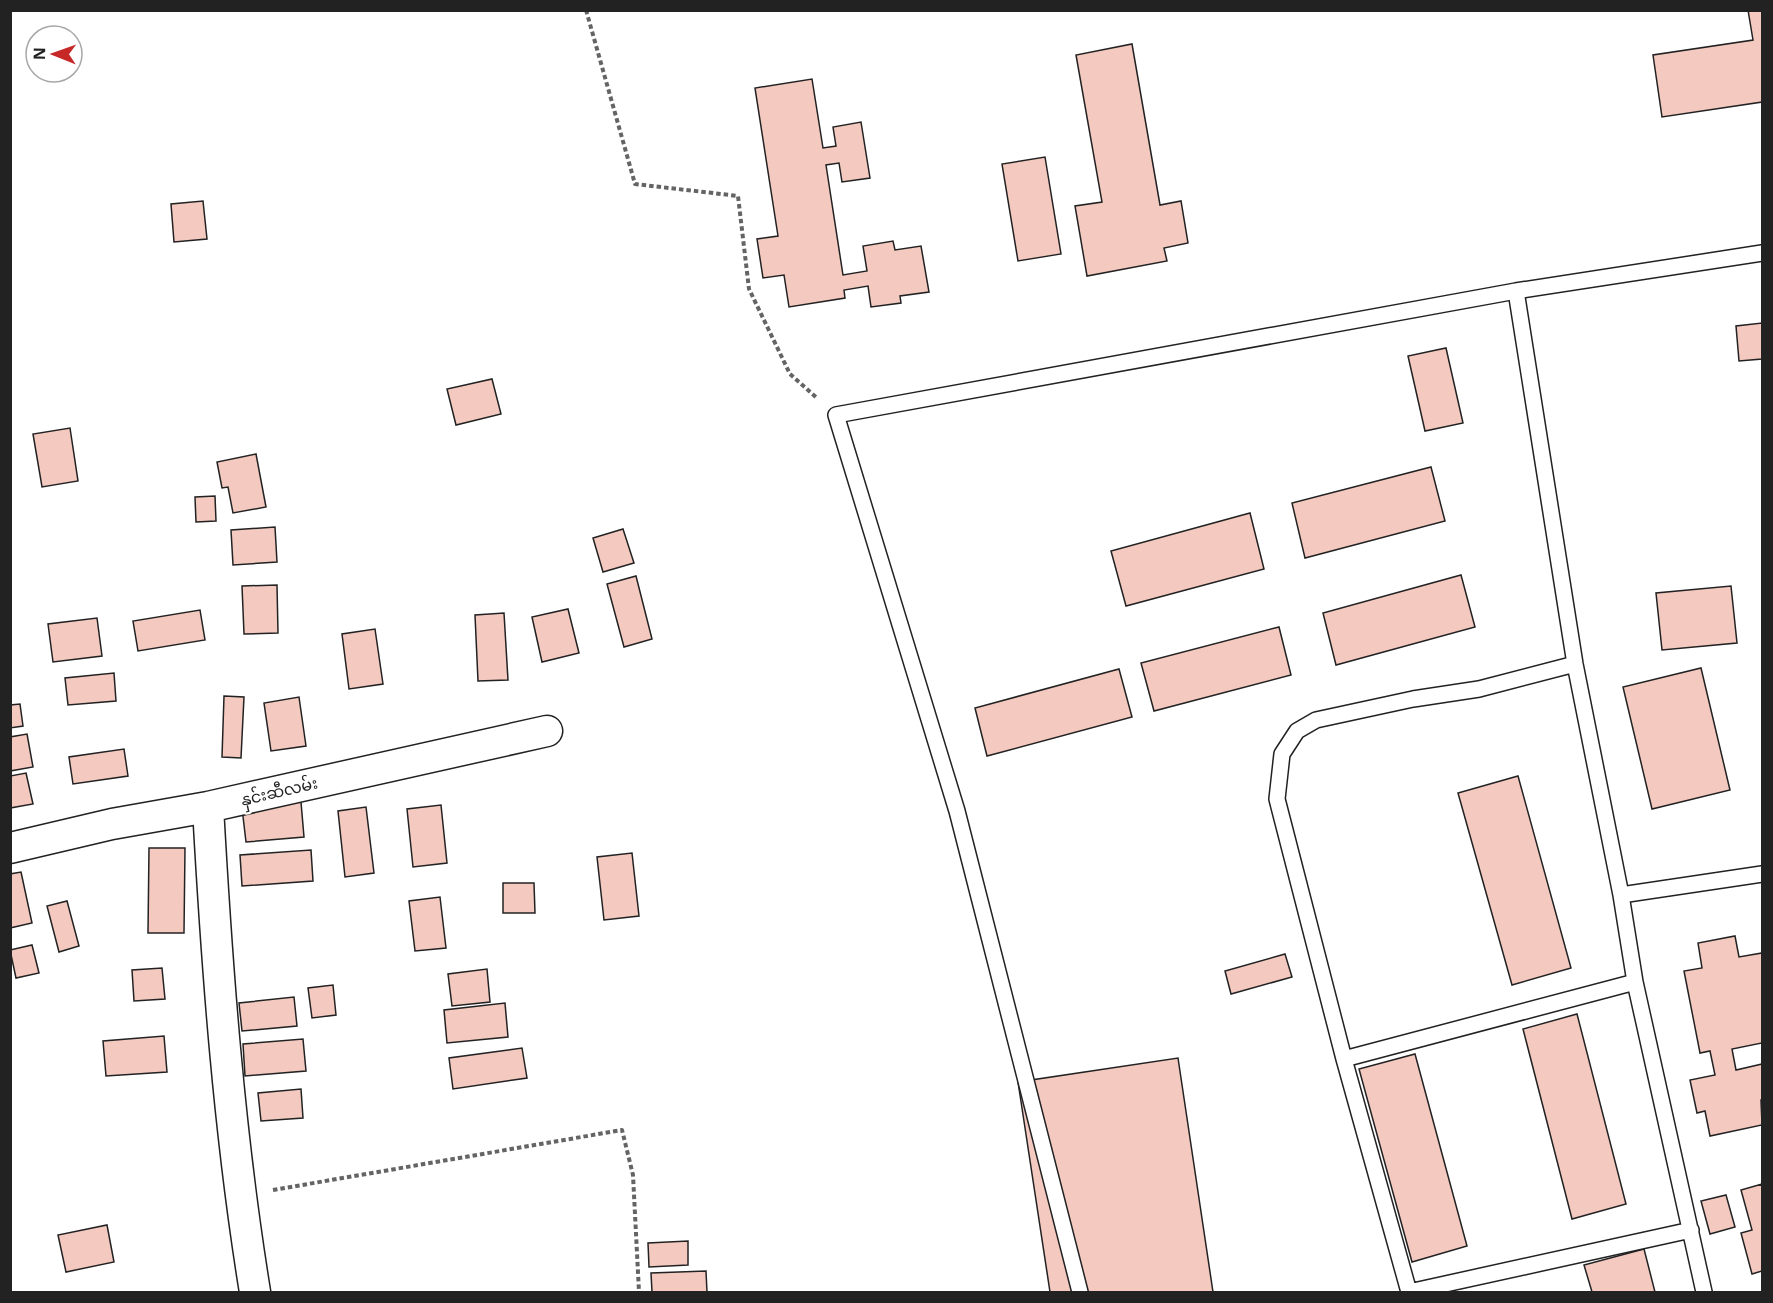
<svg xmlns="http://www.w3.org/2000/svg" width="1773" height="1303" font-family="'Noto Sans','Noto Sans Myanmar',sans-serif">
<style>
.building{fill:#f3c9c0;stroke:#222;stroke-width:1.5}
.lines{fill:none;stroke-linecap:round;stroke-linejoin:round}
.lane-casing{stroke:#222;stroke-width:18}
.street-casing{stroke:#222;stroke-width:33}
.path{stroke:#646464;stroke-width:4;stroke-dasharray:4.5 3;stroke-linecap:butt}
.lane{stroke:#fff;stroke-width:15}
.street{stroke:#fff;stroke-width:30}
.labels{text-anchor:middle;stroke-width:4.5;stroke-linejoin:round;paint-order:stroke}
.street-label{font-size:16px;fill:#222;stroke:#fff}
</style>
<rect width="100%" height="100%" fill="#fff"/>
<path class="building" d="M1748 10H1762V102L1662 117 1653 55 1753 40Z
M1132 44 1160 205 1181 201 1188 243 1164 248 1167 261 1087 276 1075 206 1102 202 1076 55Z
M812 79 823 148 836 146 833 127 861 122 870 178 842 182 839 163 826 165 843 275 867 271 863 246 893 241 895 250 921 246 929 292 900 296 901 303 871 307 868 286 844 290 845 298 789 307 784 275 763 278 757 239 778 236 755 88Z
M1045 157 1061 254 1018 261 1002 164Z
M203 201 207 239 174 242 171 204Z
M1762 323V359L1739 361 1736 326Z
M1446 348 1463 423 1425 431 1408 356Z
M492 379 501 414 456 425 447 389Z
M70 428 78 481 42 487 33 434Z
M256 454 266 507 233 513 228 487 222 488 217 462Z
M1431 467 1445 521 1305 558 1292 503Z
M215 496 216 521 196 522 195 497Z
M1250 513 1264 569 1126 606 1111 551Z
M275 527 277 562 233 565 231 530Z
M623 529 634 563 603 572 593 538Z
M1461 575 1475 627 1336 665 1323 613Z
M636 576 652 639 624 647 607 584Z
M277 585 278 633 244 634 242 586Z
M1731 586 1737 643 1662 650 1656 593Z
M568 609 579 653 542 662 532 617Z
M200 610 205 640 138 651 133 621Z
M504 613 508 680 478 681 475 615Z
M97 618 102 656 53 662 48 624Z
M1279 627 1291 675 1154 711 1141 663Z
M375 629 383 684 349 689 342 634Z
M1701 668 1730 790 1652 809 1623 687Z
M1119 669 1132 717 987 756 975 708Z
M114 673 116 701 68 705 65 678Z
M224 696 244 697 241 758 222 757Z
M299 697 306 746 271 751 264 703Z
M20 704 23 726 10 728V705Z
M27 734 33 767 10 771V737Z
M124 749 128 776 73 784 69 757Z
M26 773 33 804 10 808V776Z
M1518 776 1571 968 1512 985 1458 793Z
M301 802 304 837 246 842 242 808Z
M441 805 447 863 413 867 407 809Z
M366 807 374 873 345 877 338 811Z
M149 848H185L184 933H148Z
M311 850 313 881 242 886 240 855Z
M632 853 639 916 604 920 597 857Z
M21 872 32 923 10 928V874Z
M503 883H534L535 913H503Z
M440 897 446 948 415 951 409 901Z
M67 901 79 946 59 952 47 906Z
M1735 936 1739 957 1762 953V1043L1732 1049 1736 1070 1762 1064V1100H1761L1762 1125 1710 1136 1705 1111 1697 1113 1690 1080 1715 1075 1710 1051 1700 1053 1684 971 1702 968 1698 943Z
M32 945 39 973 16 978 10 950Z
M1285 954 1292 977 1231 994 1225 971Z
M162 968 165 999 134 1001 132 970Z
M487 969 490 1002 452 1006 448 974Z
M333 985 336 1015 312 1018 308 988Z
M294 997 297 1026 242 1031 239 1003Z
M505 1003 508 1037 447 1043 444 1010Z
M1577 1014 1626 1204 1572 1219 1523 1029Z
M164 1036 167 1072 106 1076 103 1041Z
M303 1039 306 1071 245 1076 243 1044Z
M522 1048 527 1078 453 1089 449 1058Z
M1415 1054 1467 1246 1412 1262 1359 1069Z
M1178 1058 1213 1292H1050L1018 1082Z
M301 1089 303 1118 261 1121 258 1093Z
M1762 1184V1271L1752 1274 1741 1233 1752 1230 1741 1190Z
M1726 1195 1735 1227 1710 1234 1701 1201Z
M107 1225 114 1262 66 1272 58 1235Z
M688 1241V1265L649 1267 648 1243Z
M1644 1249 1655 1292H1592L1584 1265Z
M706 1271 707 1292H652L651 1273Z"/>
<g class="lines">
<defs>
<path id="lane" d="M1516 291 1575 664 1621 895 1635 982 1704 1292
M1575 664 1479 689 1413 699 1316 720 1297 731 1282 754 1277 799 1344 1059 1409 1292 1691 1230
M1621 895 1762 874
M1344 1059 1635 982
M1080 1292 957 811 836 415 1516 291 1762 253"/>
<path id="street" d="M208 807C217 969 229 1132 255 1292
M10 848 112 824 208 807 547 731"/>
</defs>
<use href="#lane" class="lane-casing"/>
<use href="#street" class="street-casing"/>
<path class="path" d="M586 10 635 184 738 196 749 289 790 374 817 398
M273 1190 622 1130 633 1175 639 1292"/>
<use href="#lane" class="lane"/>
<use href="#street" class="street"/>
</g>
<g class="labels">
<g class="street-label">
<text transform="translate(279 791) rotate(-13)" y="6">နှင်းဆီလမ်း</text>
</g>
</g>
<rect width="1773" height="1303" fill="none" stroke="#222222" stroke-width="24"/>
<g transform="translate(54 54) rotate(271)"><circle r="28" fill="#ffffff" stroke="#a7a7a7" stroke-width="1.5"/>
<path d="M0-4.5L10 22L0 15L-10 22Z" fill="#c62828"/>
<text y="-9" font-size="16" font-weight="bold" text-anchor="middle" fill="#222222">N</text>
</g>
</svg>
